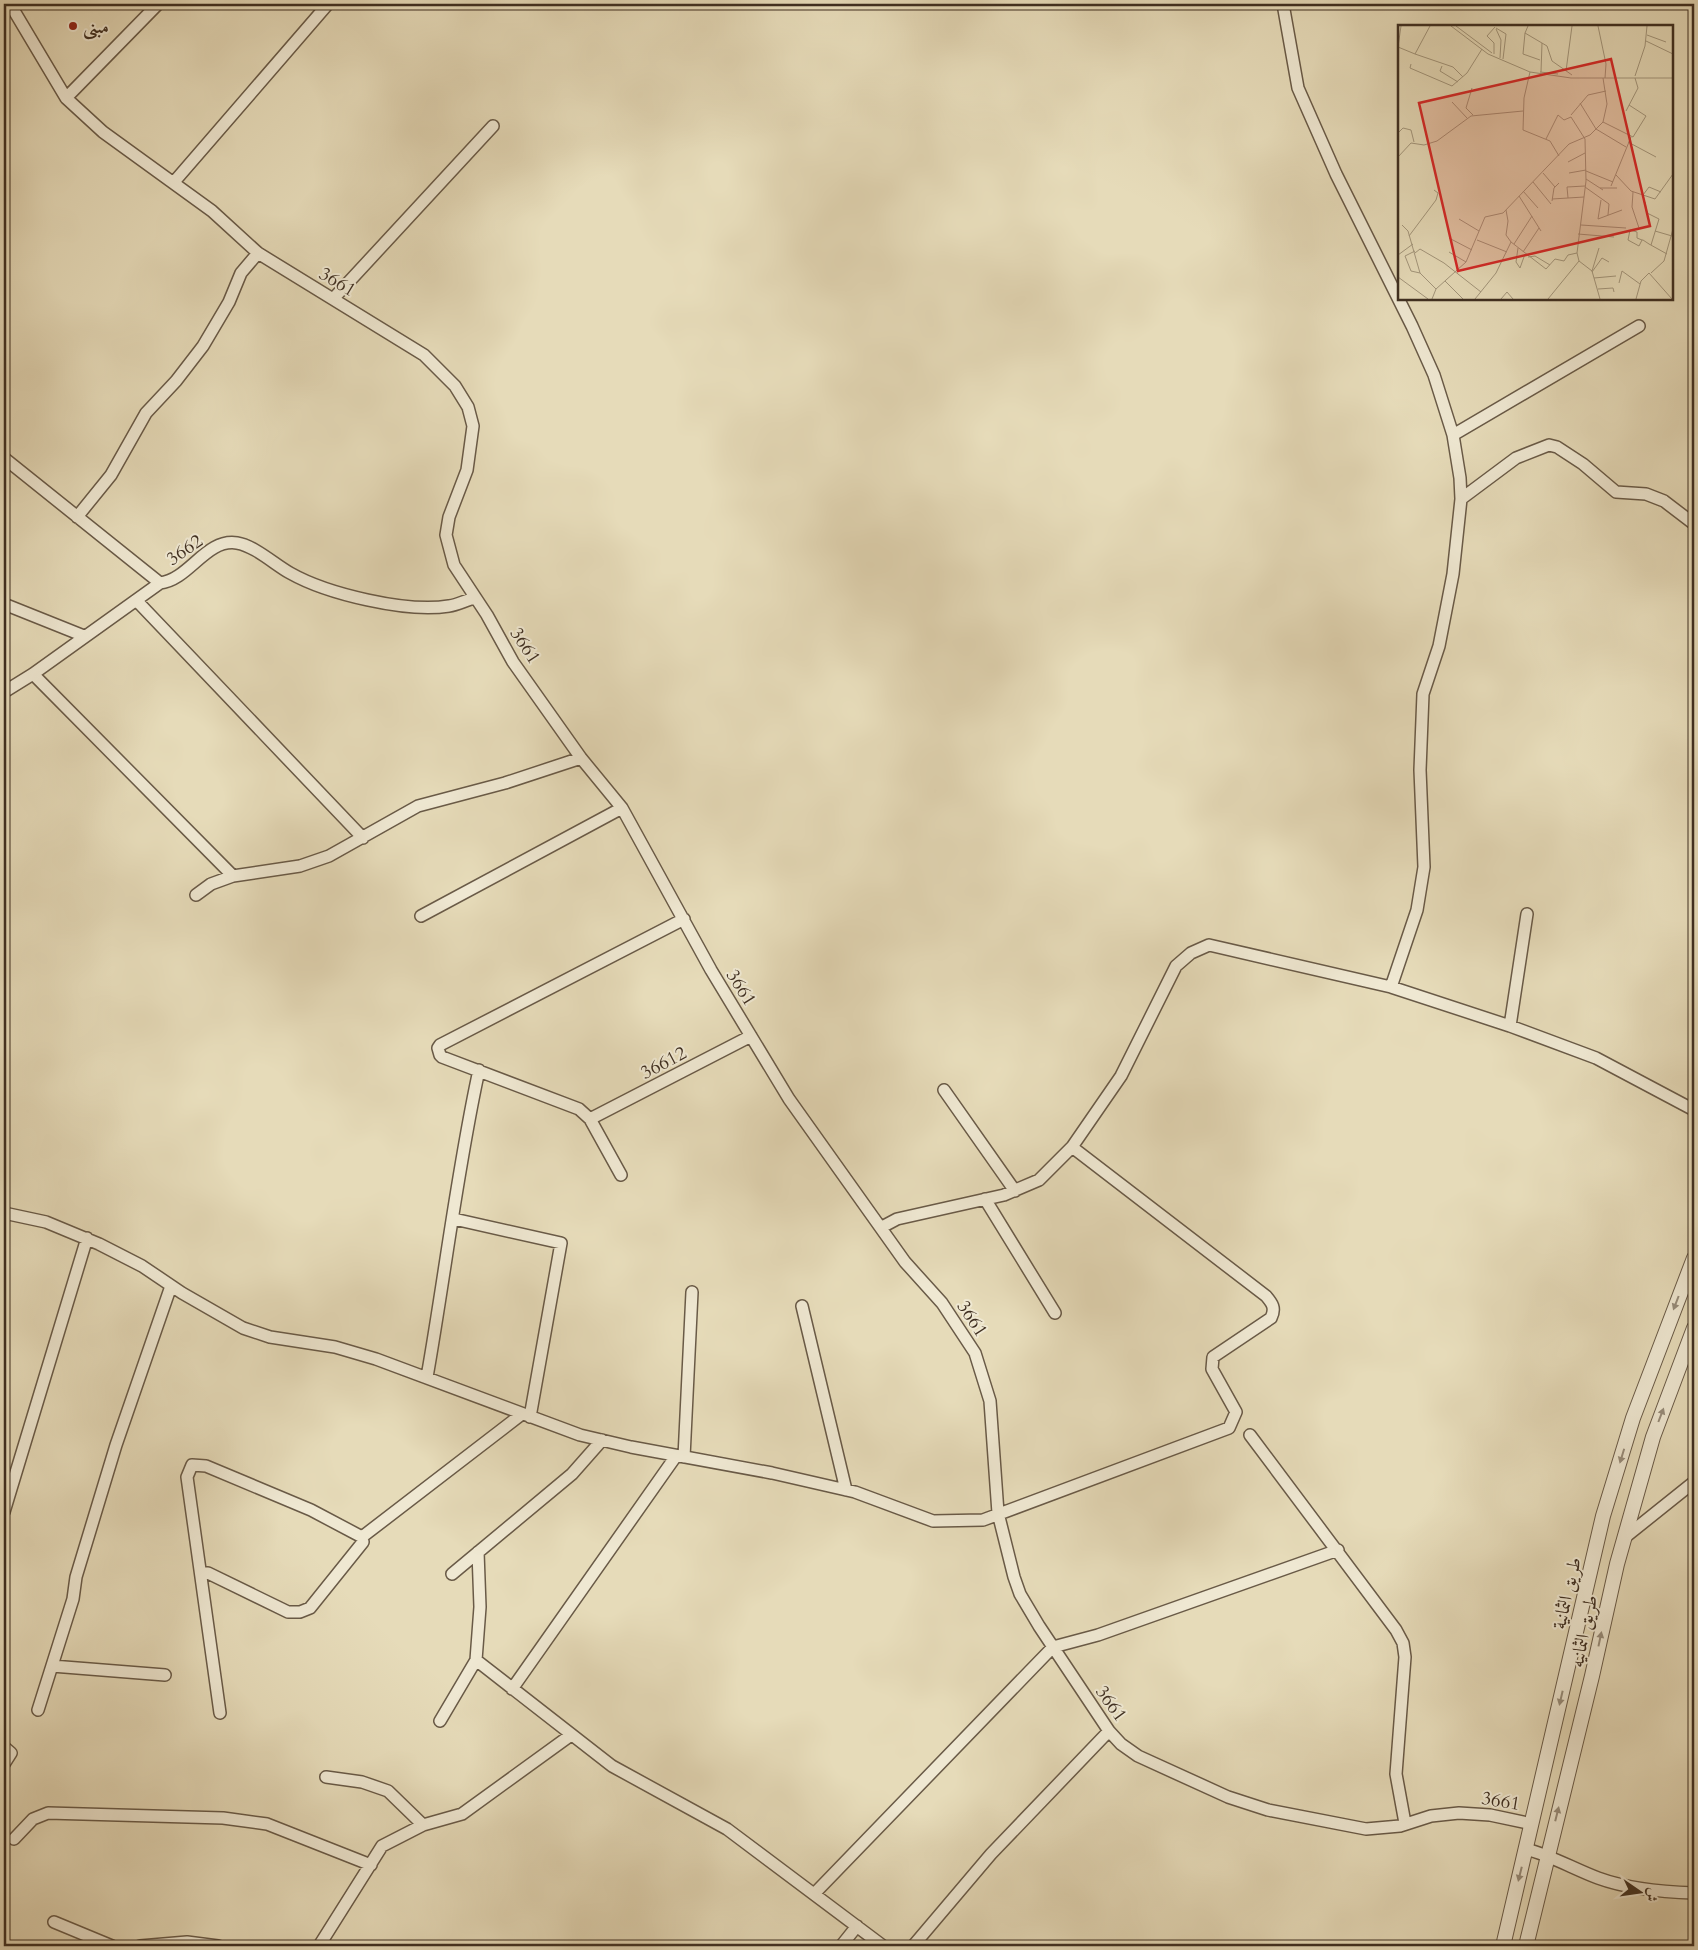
<svg xmlns="http://www.w3.org/2000/svg" width="1698" height="1950" font-family="Cardo,Amiri,serif">
<style>
.lines{fill:none;stroke-linecap:round;stroke-linejoin:round}
.minor-casing{stroke:#695a47;stroke-width:14}
.tertiary-casing{stroke:#695a47;stroke-width:16}
.minor{stroke:#efe8d2;stroke-width:11}
.tertiary{stroke:#efe8d2;stroke-width:14}
.oneway{fill:#978c7a}
.poi-dot{fill:#8f2418;stroke:#efe8d2;stroke-width:2}
.labels{text-anchor:middle;stroke-width:4;stroke-linejoin:round;paint-order:stroke}
.poi-label{font-size:19px;font-weight:bold;fill:#3f2f21;stroke:#efe8d2;text-anchor:start}
.street-label{font-size:19px;fill:#3f2f21;stroke:#efe8d2}
.inset-road{fill:none;stroke:#a3967c;stroke-width:1}
.view{fill:#d62828;fill-opacity:0.15;stroke:#d62828;stroke-width:2.5}
.inset-edge{fill:none;stroke:#3f2f21;stroke-width:2.5}
</style>
<rect width="100%" height="100%" fill="#e6dbb9"/>
<filter id="stains"><feTurbulence type="fractalNoise" baseFrequency=".004" numOctaves="4"/><feColorMatrix values="0 0 0 0 .2 0 0 0 0 .09 0 0 0 0 .02 0 0 0 .5 -.17"/></filter>
<radialGradient id="worn" r=".72"><stop offset=".6" stop-color="#630" stop-opacity="0"/><stop offset="1" stop-color="#630" stop-opacity=".3"/></radialGradient>
<g class="lines">
<defs>
<path id="minor" d="M10 4 66 98 103 132 212 211 258 253 424 355 455 386 468 407 473 426 467 470 449 517 446 535 454 565 487 615 513 662 581 758 622 808 711 970 789 1099 905 1262 942 1303 975 1353 990 1401 998 1513 1014 1577 1020 1594 1039 1626 1109 1731 1121 1744 1138 1756 1228 1797 1268 1810 1366 1829 1400 1826 1431 1816 1459 1813 1490 1815 1532 1824
M1283 4 1298 88 1336 174 1412 326 1434 375 1453 435 1460 478 1461 499 1453 574 1439 646 1423 694 1420 770 1424 867 1417 910 1391 987
M66 98 158 4
M174 182 328 4
M333 299 493 126
M1453 435 1639 326
M4 458 160 583C189 580 206 538 237 543 255 546 274 564 290 573 327 594 407 613 449 606 458 605 466 600 475 598
M1461 499 1516 458 1549 445 1557 447 1583 464 1616 492 1646 494 1664 501 1694 524
M77 517 111 475 146 413 176 381 203 346 229 302 241 273 258 253
M136 600 363 838
M4 604 84 636
M33 674 233 876
M4 692 33 674 160 583
M196 895 211 884 233 876 300 866 329 856 418 806 505 783 581 758
M421 916 622 808
M1510 1026 1527 914
M944 1090 1015 1191
M590 1119 751 1036
M621 1175 590 1119 579 1109 442 1057 440 1055 438 1048 440 1045 684 919
M985 1199 1055 1313
M4 1213 46 1222 99 1244 142 1266 182 1293 243 1328 270 1337 335 1347 376 1359 580 1435 631 1447 772 1473 855 1492 933 1521 983 1520 1229 1428 1236 1412 1212 1369 1213 1357 1271 1318C1276 1308 1272 1303 1266 1296L1072 1147
M454 1219 561 1243 530 1417
M882 1227 897 1219 1004 1195 1039 1180 1072 1147 1121 1076 1176 966 1191 953 1209 945 1391 987 1510 1026 1596 1058 1694 1110
M802 1306 846 1490
M427 1377C445 1275 457 1171 479 1070
M1250 1435 1396 1630 1403 1643 1405 1657 1396 1774 1405 1823
M684 1457 692 1292
M4 1512 87 1238
M1624 1538 1694 1482
M201 1573H208L288 1612H300L310 1608 363 1542 362 1537 522 1414
M452 1574 572 1474 602 1440
M476 1660 612 1766 727 1829 883 1946
M52 1666 165 1675
M512 1689 676 1456
M38 1710 73 1599 76 1577 116 1445 171 1286
M220 1713 187 1477 192 1465 206 1466 311 1510 362 1537
M440 1721 476 1660 480 1607 478 1552
M4 1747 11 1753 4 1764
M326 1777 362 1782 388 1791 423 1825
M14 1839 33 1819 48 1813 223 1818 267 1824 371 1865
M1526 1849C1552 1856 1574 1869 1598 1878 1628 1889 1662 1892 1694 1893
M814 1894 1053 1647 1098 1635 1338 1550
M54 1922 112 1946
M140 1946 187 1942 218 1946
M319 1946 382 1846 423 1825 462 1814 571 1735
M841 1946 857 1926
M913 1946 991 1854 1109 1731"/>
<path id="tertiary" d="M1503 1946 1603 1516 1633 1418 1694 1258
M1526 1946 1592 1676 1617 1564 1653 1437 1694 1328"/>
</defs>
<use href="#minor" class="minor-casing"/>
<use href="#tertiary" class="tertiary-casing"/>
<use href="#minor" class="minor"/>
<use href="#tertiary" class="tertiary"/>
</g>
<defs><path id="oneway-solid" d="M-6-.8H1V-3.2L6.5 0L1 3.2V.8H-6Z" transform="scale(1.25)"/></defs>
<g class="oneway">
<use href="#oneway-solid" transform="translate(1676 1303) rotate(111)"/>
<use href="#oneway-solid" transform="translate(1661 1415) rotate(-69)"/>
<use href="#oneway-solid" transform="translate(1622 1456) rotate(107)"/>
<use href="#oneway-solid" transform="translate(1600 1639) rotate(-78)"/>
<use href="#oneway-solid" transform="translate(1561 1698) rotate(103)"/>
<use href="#oneway-solid" transform="translate(1557 1814) rotate(-76)"/>
<use href="#oneway-solid" transform="translate(1520 1874) rotate(104)"/>
</g>
<circle class="poi-dot" cx="73" cy="26" r="5"/>
<g class="labels">
<g class="poi-label">
<text x="83" y="33">مبنى</text>
</g>
<g class="street-label">
<text transform="translate(338 281) rotate(31)" y="7">3661</text>
<text transform="translate(184 549) rotate(-35)" y="7">3662</text>
<text transform="translate(526 645) rotate(57)" y="7">3661</text>
<text transform="translate(742 987) rotate(58)" y="7">3661</text>
<text transform="translate(663 1062) rotate(-28)" y="7">36612</text>
<text transform="translate(973 1318) rotate(57)" y="7">3661</text>
<text transform="translate(1566 1593) rotate(-77)" y="7">طريق الثمانية</text>
<text transform="translate(1583 1631) rotate(-78)" y="7">طريق الثمانيه</text>
<text transform="translate(1112 1703) rotate(54)" y="7">3661</text>
<text transform="translate(1501 1800) rotate(9)" y="7">3661</text>
</g>
</g>
<g transform="translate(1398 25)">
<rect width="275" height="275" fill="#e6dbb9"/>
<path class="inset-road" d="M3 1 0 22 17 29M32 1 17 29 55 42 65 52M53 1 90 29 132 47 173 53H275M58 1 94 28M130 1 127 8 149 21 154 36 174 50M200 1 208 39 207 53M98 3 108 9 105 34M98 4 103 15 102 33M127 8 125 29 142 35M249 10 268 17M248 16 275 29M96 29V18L89 11 97 2M13 39 12 43 54 61 69 48 84 24M44 41 42 46 60 57M168 46 174 1M132 47 126 73 125 105 152 116 161 131M142 47 160 49M143 47 144 18M237 51 247 21 249 1M74 63 68 83 75 90M54 77 69 93M182 78 198 104 228 122M228 86 240 63 237 53M173 90 190 70 208 66M205 97 235 112 248 91 231 80M0 108 5 103 13 105 16 117M148 114 160 90 166 95 173 92 187 114 188 156 179 228 181 236 194 246 202 274M230 117 258 132M0 132 13 118 26 120 39 116 73 91 125 86M170 137 187 128M188 146 215 157M145 148 157 162M171 148 188 145M218 150 233 166 257 174 275 149M188 154 205 165M135 157 153 179M213 161 233 112M187 162 211 179 210 190M202 163H219M125 166 140 183M235 167 234 182 241 203M245 170 251 162 263 167M121 171 143 206M170 173 169 162 187 161M154 174 186 172M203 175 200 194 224 185M154 176 156 163 161 158M247 177 249 188 261 194 253 220M61 194 81 206M4 200 10 206 22 248 38 264M183 200 228 203M257 206 274 211M180 209 216 212M11 211 38 175 40 168 36 165M51 213 74 225M79 215 109 227M244 215 241 221 230 215 232 205 239 207V213L244 215H245L251 219 269 229M113 217 148 244 157 234 166 236 170 230 179 228M116 219 134 191M120 223 118 237 122 243 127 229M17 226 7 231 13 246 22 248M51 227 68 237M125 227 141 203M17 228 22 224 46 238 83 267M0 230 15 219M130 232 137 231 152 240M194 246 201 223M194 247 204 233 211 237M253 248 266 236 275 204M0 252 30 274M196 253 218 251M47 256 65 274M221 258 224 246 242 259M200 264 215 263 216 267M34 274 38 264 68 237 87 192 105 188 171 119 192 110 205 97 209 79 205 53M77 274 98 248 113 217 108 210 110 196 108 185M103 274 109 267 115 274M150 274 181 236M238 274 243 256 251 248 274 274"/>
<path class="view" d="M213 34 252 201 60 246 21 78Z"/>
<rect width="275" height="275" class="inset-edge"/>
</g>
<rect width="1698" height="1950" fill="none" stroke="#e6dbb9" stroke-width="20"/>
<rect x="5" y="5" width="1688" height="1940" fill="none" stroke="#3f2f21" stroke-width="2.5"/>
<rect x="10" y="10" width="1678" height="1930" fill="none" stroke="#3f2f21"/>
<g transform="translate(1640 1892) rotate(103)" stroke="#efe8d2" stroke-width="4" paint-order="stroke">
<path d="M0-4L9 19L0 12L-9 19Z" fill="#3f2f21"/>
<text y="-8" font-size="14" font-weight="bold" text-anchor="middle" fill="#3f2f21">ش</text>
</g>
<rect width="100%" height="100%" filter="url(#stains)"/>
<rect width="100%" height="100%" fill="url(#worn)"/>
</svg>
